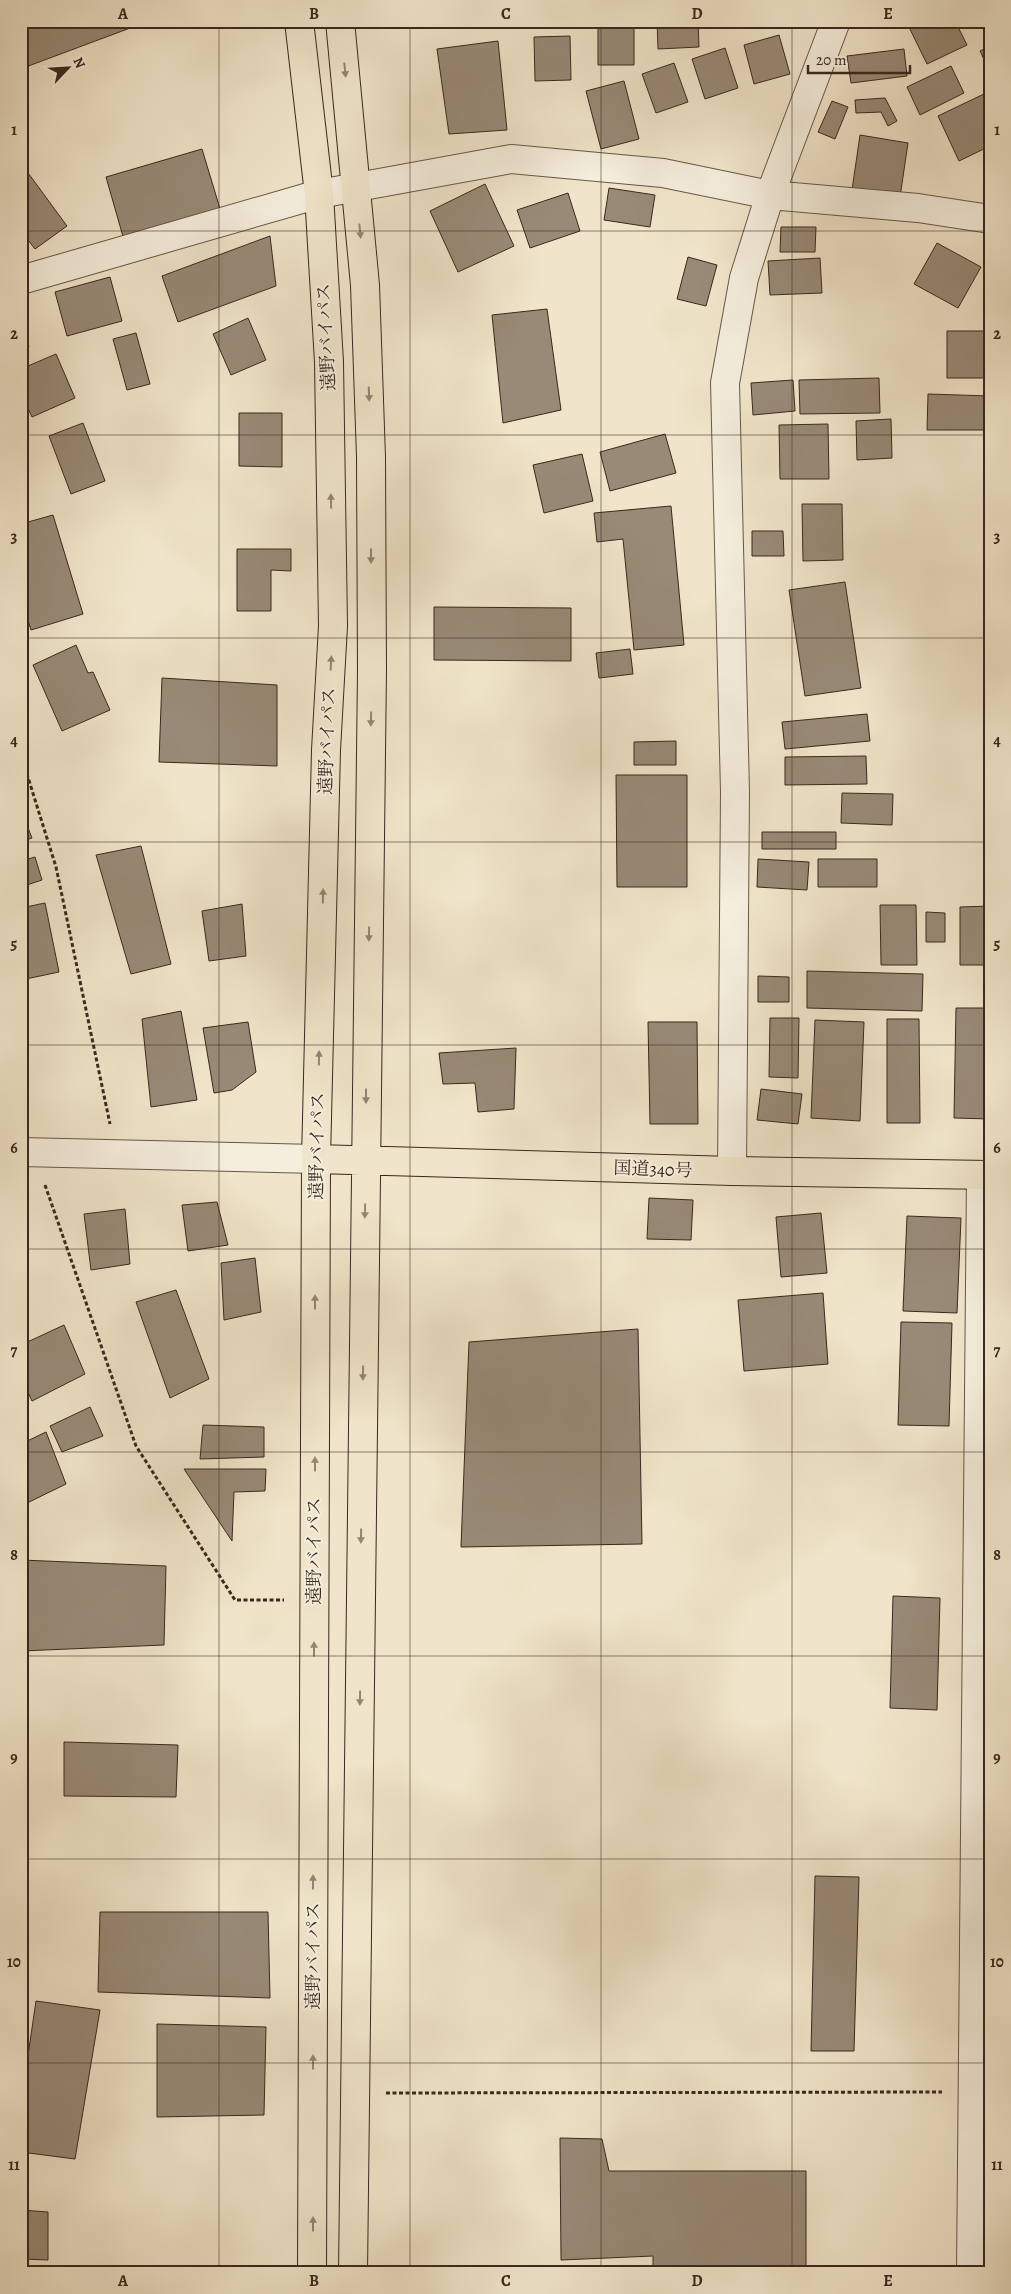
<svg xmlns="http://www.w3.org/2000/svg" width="1011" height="2294" font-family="Alegreya,'Noto Serif JP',serif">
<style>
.building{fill:#988a77;stroke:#39281e}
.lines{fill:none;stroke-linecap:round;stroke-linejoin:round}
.minor-casing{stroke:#675749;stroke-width:30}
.highway-casing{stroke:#39281e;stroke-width:30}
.path{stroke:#39281e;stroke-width:3;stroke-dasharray:4 2.5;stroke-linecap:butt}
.minor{stroke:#f5eedd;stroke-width:28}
.highway{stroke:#f0e5ca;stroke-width:28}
.oneway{fill:#948674}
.grid{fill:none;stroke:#39281e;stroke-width:1;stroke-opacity:0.55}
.labels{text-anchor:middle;stroke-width:4;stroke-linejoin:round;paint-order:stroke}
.street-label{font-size:18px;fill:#39281e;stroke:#f5eedd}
.neatline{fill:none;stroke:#39281e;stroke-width:2}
.grid-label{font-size:16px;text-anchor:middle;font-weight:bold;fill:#39281e}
</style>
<rect width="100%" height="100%" fill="#f0e5ca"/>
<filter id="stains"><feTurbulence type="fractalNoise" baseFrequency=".004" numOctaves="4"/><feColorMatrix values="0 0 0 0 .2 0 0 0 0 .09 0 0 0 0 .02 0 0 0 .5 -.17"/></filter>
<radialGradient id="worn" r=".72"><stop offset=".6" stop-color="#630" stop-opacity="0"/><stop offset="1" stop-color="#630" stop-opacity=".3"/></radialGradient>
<path class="building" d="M21 21H149L23 68Z
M598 21H634V65H598Z
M657 21H698L699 47 658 49Z
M906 21H955L967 45 927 64Z
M779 35 790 74 754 84 744 45Z
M570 36 571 80 535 81 534 37Z
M498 41 507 130 449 134 437 49Z
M990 46V72L980 51Z
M725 48 738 88 705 99 692 59Z
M904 49 907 76 851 83 847 56Z
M674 63 688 102 656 113 642 74Z
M951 66 964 93 920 115 907 87Z
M624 81 639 139 601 149 586 91Z
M986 93 990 102V146L959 161 938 116Z
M885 98 897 121 888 126 881 112 856 113 855 100Z
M832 101 848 107 835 139 818 132Z
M860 135 908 143 900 197 852 190Z
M202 149 221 212 124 240 106 177Z
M23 166 67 226 35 249 21 231Z
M485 184 514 246 458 272 430 211Z
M609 188 655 195 650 227 604 220Z
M568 193 580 231 530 248 517 210Z
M781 227H816L815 252H780Z
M270 236 276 286 178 322 162 276Z
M937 243 981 267 958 308 914 284Z
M688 257 717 265 706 306 677 299Z
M820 258 822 293 770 295 768 261Z
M110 277 122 321 67 336 55 292Z
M547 309 561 410 503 423 492 315Z
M248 318 266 360 231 375 213 334Z
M21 327 29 347 21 350Z
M947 331H985V378H947Z
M136 333 150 384 127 390 113 339Z
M56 354 75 398 32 417 21 393V369Z
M879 378 880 413 800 414 799 380Z
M793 380 795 411 753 415 751 383Z
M928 394 990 396V430H927Z
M239 413H282V467L239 466Z
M891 419 892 458 857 460 856 421Z
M83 423 105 481 71 494 49 436Z
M828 424 829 479H780L779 425Z
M665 434 676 473 610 491 600 452Z
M582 454 593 501 544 513 533 465Z
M802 504H842L843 560 803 561Z
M671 506 684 645 634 650 623 539 597 542 594 513Z
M53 515 83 614 31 630 21 598V524Z
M752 531H783L784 556H752Z
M237 549H291V571L271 570V611H237Z
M845 582 861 688 805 696 789 590Z
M434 607 571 608V661L434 660Z
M76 645 88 673 93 672 110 710 62 731 33 665Z
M630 649 633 674 599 678 596 653Z
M162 678 277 685V766L159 762Z
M867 714 870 741 785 749 782 722Z
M676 741V765H634V742Z
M866 756 867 784 785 785V757Z
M616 775H687V887H617Z
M842 793 893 794 892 825 841 823Z
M21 810 32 838 21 842Z
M762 832H836V849H762Z
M141 846 171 964 131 974 96 855Z
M35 857 42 880 21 887V861Z
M758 859 809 862 807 890 757 887Z
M818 859H877V887H818Z
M45 903 59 972 21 980V908Z
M242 904 246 956 209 961 202 911Z
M880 905H916L917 965H881Z
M990 906V965H960V907Z
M926 912 945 913V942H926Z
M807 971 923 974 922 1011 807 1008Z
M758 976 789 977V1002H758Z
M956 1008H990V1119L954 1118Z
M181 1011 197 1100 151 1107 142 1019Z
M770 1018H799L798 1078 769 1077Z
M887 1019H919L920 1123H887Z
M815 1020 864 1022 860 1121 811 1118Z
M248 1022 256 1072 232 1090 214 1093 203 1028Z
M648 1022H697L698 1124H650Z
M516 1048 514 1109 478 1112 475 1083 443 1084 439 1053Z
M761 1089 802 1094 798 1124 757 1120Z
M649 1198 693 1200 691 1240 647 1239Z
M217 1202 228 1245 188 1251 182 1205Z
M125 1209 130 1264 91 1270 84 1214Z
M821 1213 827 1273 781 1277 776 1217Z
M907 1216 961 1218 957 1313 903 1311Z
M21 1255 25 1276 21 1277Z
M255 1258 261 1312 224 1320 221 1263Z
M176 1290 209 1379 170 1398 136 1302Z
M823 1293 828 1364 744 1371 738 1300Z
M901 1322 952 1323 949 1426 898 1425Z
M64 1325 85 1374 32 1401 21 1377V1345Z
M638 1329 642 1544 461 1547 469 1342Z
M90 1407 103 1436 62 1452 50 1426Z
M203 1425 264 1427V1457L200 1459Z
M46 1432 66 1484 21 1506V1444Z
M184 1469H266L265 1491 234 1492 232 1541Z
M21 1560 166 1566 164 1645 21 1651Z
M893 1596 940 1598 937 1710 890 1708Z
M64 1742 178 1745 176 1797 64 1796Z
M815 1876 859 1877 854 2051H811Z
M100 1912H268L270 1998 98 1992Z
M36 2001 100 2010 75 2159 21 2152V2103Z
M157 2024 266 2027 264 2115 157 2117Z
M560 2138 602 2139 609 2171H806V2273H653V2256L561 2260Z
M21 2210 48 2212V2260L21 2259Z"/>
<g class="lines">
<defs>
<path id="minor" d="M21 280 319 194 511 159 663 173 770 195 918 208 990 219
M21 1152 316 1159
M732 1171 735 792 725 383 744 278 770 195 836 21
M971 2273 981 1175"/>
<path id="highway" d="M299 21 319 194 329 362 333 626 326 750 316 1159 312 2273
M340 21 365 285 371 457 372 670 353 2273
M316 1159 732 1171 990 1175"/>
</defs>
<use href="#minor" class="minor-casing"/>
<use href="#highway" class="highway-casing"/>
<path class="path" d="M21 755 56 867 110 1124
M21 1111 24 1122
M45 1185 136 1446 235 1600H284
M386 2093 942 2092"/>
<use href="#minor" class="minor"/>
<use href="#highway" class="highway"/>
</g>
<defs><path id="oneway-solid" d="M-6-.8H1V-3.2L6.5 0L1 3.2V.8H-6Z" transform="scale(1.25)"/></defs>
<g class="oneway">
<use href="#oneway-solid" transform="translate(345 70) rotate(84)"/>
<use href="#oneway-solid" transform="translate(360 231) rotate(85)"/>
<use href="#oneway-solid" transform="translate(369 394) rotate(88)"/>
<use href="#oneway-solid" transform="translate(331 501) rotate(-91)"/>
<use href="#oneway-solid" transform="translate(371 556) rotate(90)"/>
<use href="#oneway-solid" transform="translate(331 663) rotate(-87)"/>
<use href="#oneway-solid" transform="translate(371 719) rotate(91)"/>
<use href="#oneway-solid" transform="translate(323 896) rotate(-89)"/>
<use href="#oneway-solid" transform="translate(369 934) rotate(91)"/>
<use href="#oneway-solid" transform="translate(319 1058) rotate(-89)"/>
<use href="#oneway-solid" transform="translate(366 1096) rotate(90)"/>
<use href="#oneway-solid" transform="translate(365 1211) rotate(91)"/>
<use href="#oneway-solid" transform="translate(315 1302) rotate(-90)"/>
<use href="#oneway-solid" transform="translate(363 1373) rotate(91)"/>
<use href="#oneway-solid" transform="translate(315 1464) rotate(-90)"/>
<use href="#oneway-solid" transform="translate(361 1536) rotate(91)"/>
<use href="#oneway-solid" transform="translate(314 1649) rotate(-90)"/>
<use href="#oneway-solid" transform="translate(360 1698) rotate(91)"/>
<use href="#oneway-solid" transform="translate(313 1882) rotate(-90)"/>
<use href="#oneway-solid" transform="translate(313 2062) rotate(-90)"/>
<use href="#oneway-solid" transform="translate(313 2224) rotate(-90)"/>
</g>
<path class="grid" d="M219 21V2273M410 21V2273M601 21V2273M792 21V2273M21 231H990M21 435H990M21 638H990M21 842H990M21 1045H990M21 1249H990M21 1452H990M21 1656H990M21 1859H990M21 2063H990"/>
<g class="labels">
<g class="street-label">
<text transform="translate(326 337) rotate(-93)" y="6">遠野バイパス</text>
<text transform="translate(327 741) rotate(-88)" y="6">遠野バイパス</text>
<text transform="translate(317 1146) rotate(-89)" y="6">遠野バイパス</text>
<text transform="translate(653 1169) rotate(2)" y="6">国道340号</text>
<text transform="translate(314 1551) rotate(-90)" y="6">遠野バイパス</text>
<text transform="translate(313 1956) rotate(-90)" y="6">遠野バイパス</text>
</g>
</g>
<rect width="1011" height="2294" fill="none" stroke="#f0e5ca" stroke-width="55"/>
<g transform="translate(68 68) rotate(65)" stroke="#f5eedd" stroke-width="4" paint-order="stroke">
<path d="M0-4L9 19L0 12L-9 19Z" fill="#39281e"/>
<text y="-8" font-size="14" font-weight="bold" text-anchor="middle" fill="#39281e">N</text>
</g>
<path d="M808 65v8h102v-8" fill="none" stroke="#39281e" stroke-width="2.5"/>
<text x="816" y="65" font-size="15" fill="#39281e" stroke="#f5eedd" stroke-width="4" paint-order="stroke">20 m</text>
<rect x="28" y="28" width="956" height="2238" class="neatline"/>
<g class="grid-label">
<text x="123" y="19">A</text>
<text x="314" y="19">B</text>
<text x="506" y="19">C</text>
<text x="697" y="19">D</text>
<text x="888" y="19">E</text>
<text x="14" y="135">1</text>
<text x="997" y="135">1</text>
<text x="14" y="339">2</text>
<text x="997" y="339">2</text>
<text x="14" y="542">3</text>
<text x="997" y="542">3</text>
<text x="14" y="746">4</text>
<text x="997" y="746">4</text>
<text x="14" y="949">5</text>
<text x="997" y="949">5</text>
<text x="14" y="1153">6</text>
<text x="997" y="1153">6</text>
<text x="14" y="1356">7</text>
<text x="997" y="1356">7</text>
<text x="14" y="1560">8</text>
<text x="997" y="1560">8</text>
<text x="14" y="1763">9</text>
<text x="997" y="1763">9</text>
<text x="14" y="1967">10</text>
<text x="997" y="1967">10</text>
<text x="14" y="2170">11</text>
<text x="997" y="2170">11</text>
<text x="123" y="2286">A</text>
<text x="314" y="2286">B</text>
<text x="506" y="2286">C</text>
<text x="697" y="2286">D</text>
<text x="888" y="2286">E</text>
</g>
<rect width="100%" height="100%" filter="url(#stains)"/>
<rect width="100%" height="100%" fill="url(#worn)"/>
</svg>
